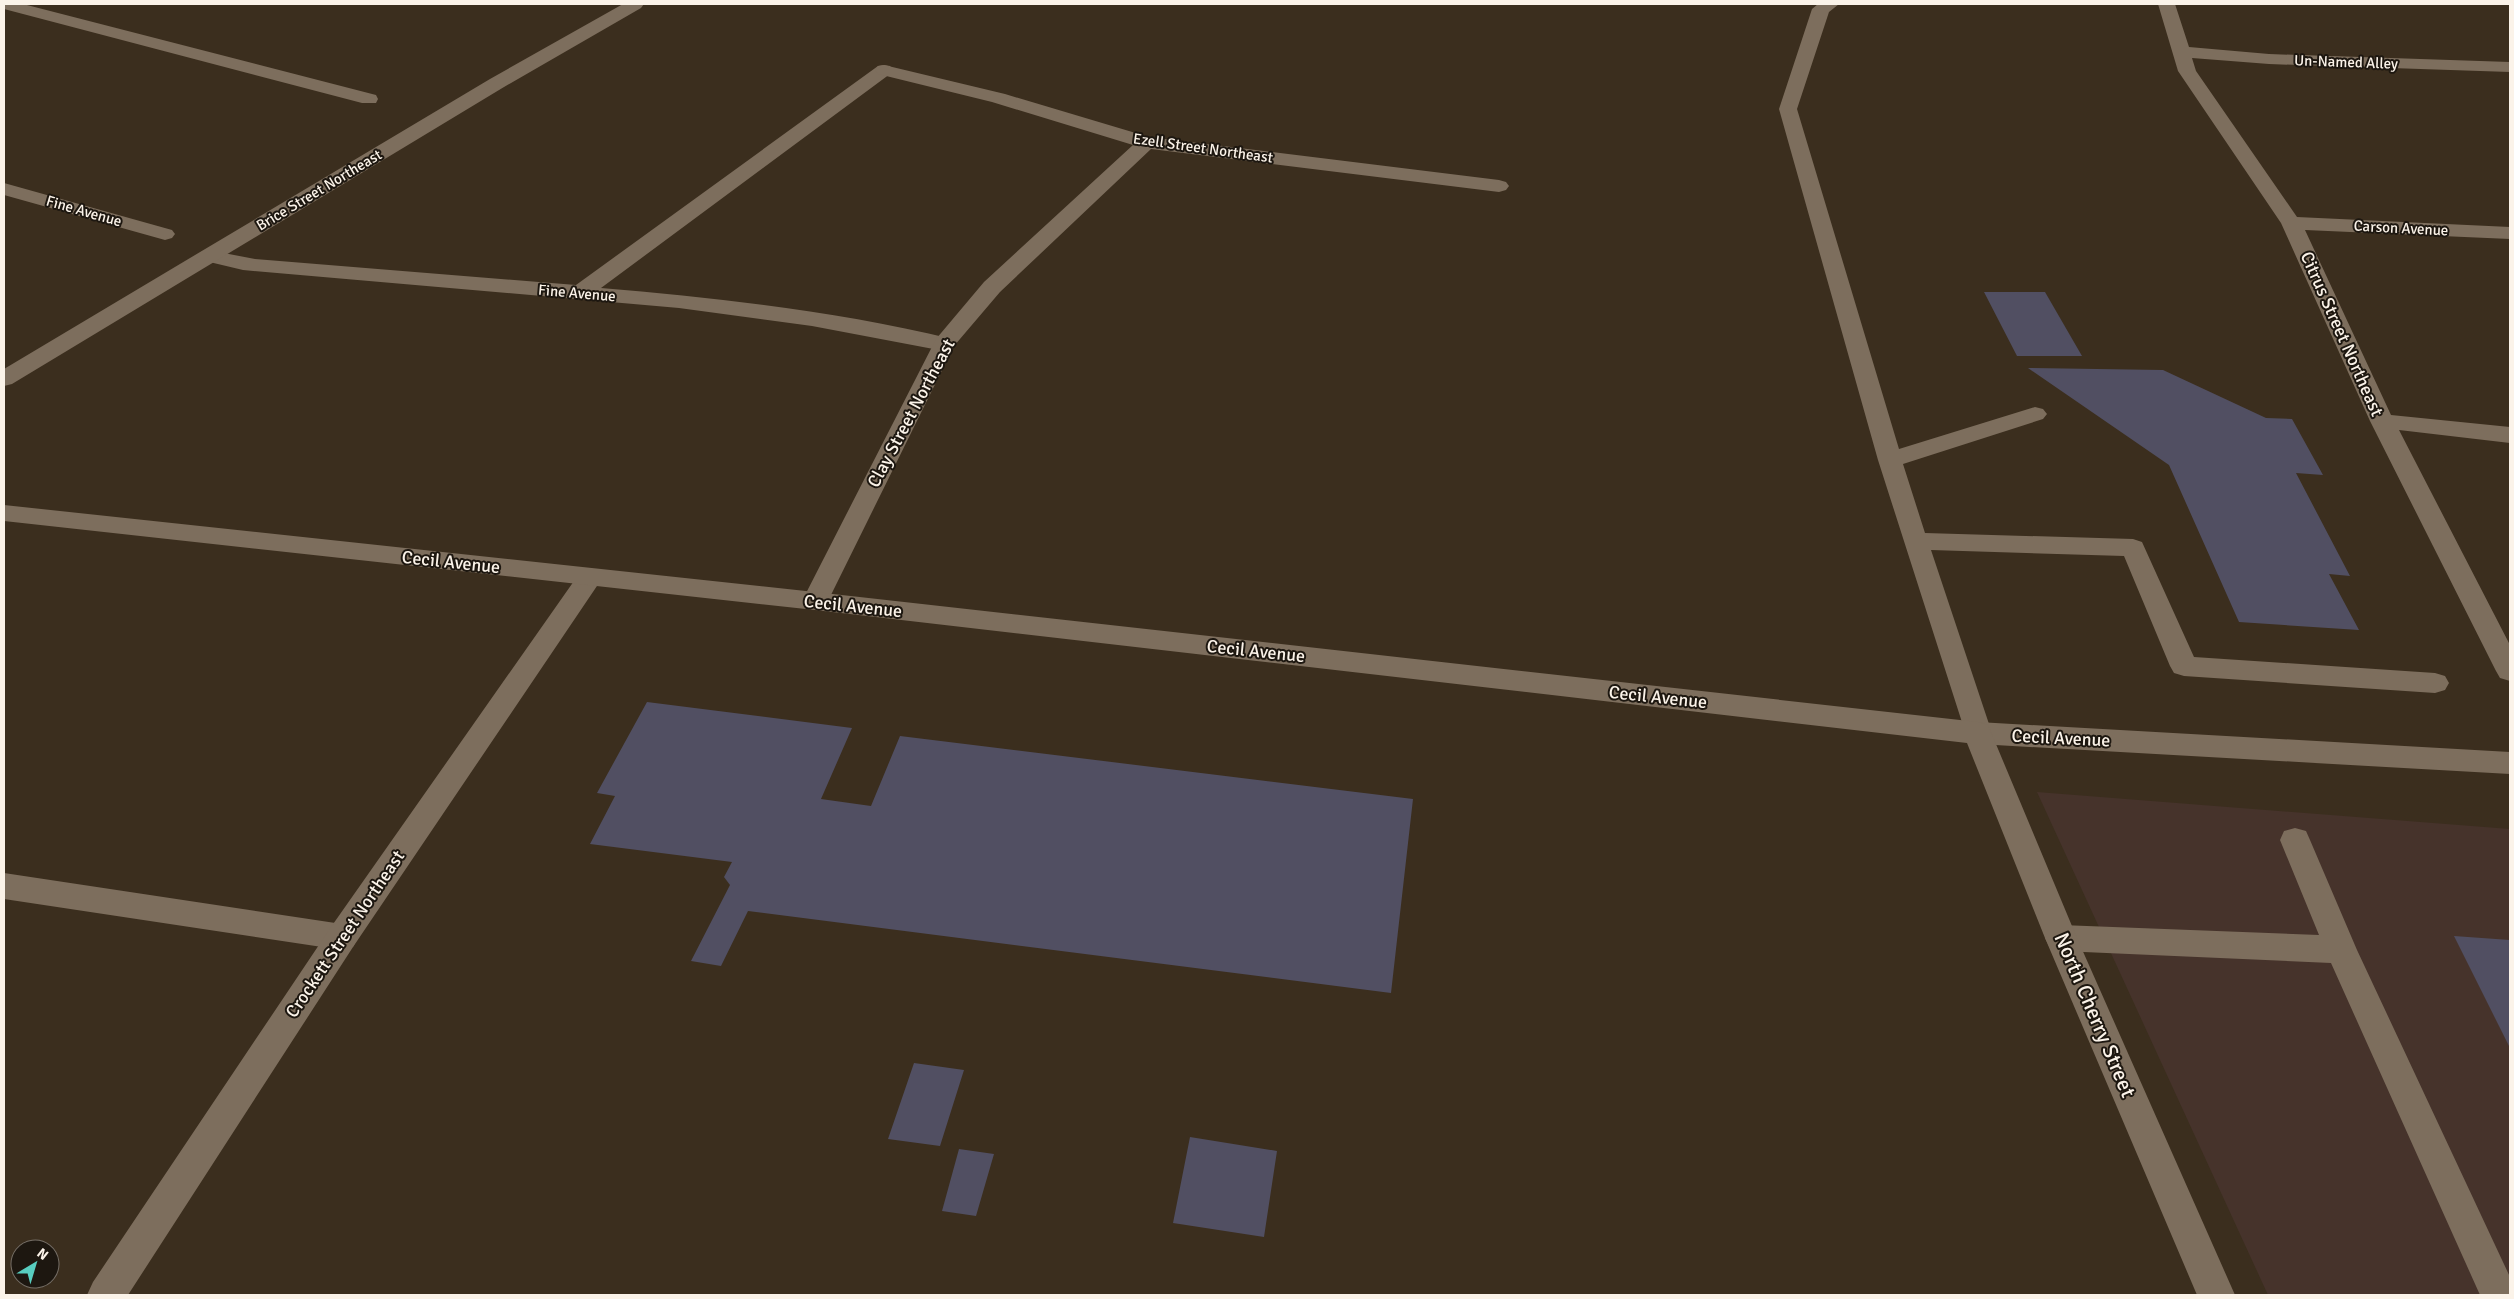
<svg xmlns="http://www.w3.org/2000/svg" width="2514" height="1299" font-family="Signika,sans-serif">
<style>
.industrial{fill:#46332b}
.building{fill:#514f62}
.lines{fill:none;stroke-linecap:round;stroke-linejoin:round}
.lane{fill:#7d6e5d;fill-rule:evenodd}
.street{fill:#7d6e5d;fill-rule:evenodd}
.secondary{fill:#7d6e5d;fill-rule:evenodd}
.labels{text-anchor:middle;stroke-width:4;stroke-linejoin:round;paint-order:stroke}
.far-street-label{font-size:15px;fill:#fbf3e9;stroke:#1d1710}
.street-label{font-size:18px;fill:#fbf3e9;stroke:#1d1710}
.near-street-label{font-size:21px;fill:#fbf3e9;stroke:#1d1710}
</style>
<rect width="100%" height="100%" fill="#3b2e1e"/>
<path class="industrial" d="M2037 792 2510 829V1295H2268Z"/>
<path class="building" d="M1984 292H2045L2082 356H2017Z
M2028 368 2163 370 2266 418 2292 419 2323 475 2296 473 2350 576 2329 574 2359 630 2239 622 2169 465Z
M647 702 852 728 821 799 871 806 900 736 1413 799 1391 993 748 911 721 966 691 961 730 885 724 877 732 862 590 844 615 796 597 793Z
M2454 936 2510 940V1048Z
M914 1063 964 1070 940 1146 888 1139Z
M1190 1137 1277 1151 1264 1237 1173 1223Z
M959 1149 994 1154 976 1216 942 1211Z"/>
<g class="lines">
<path class="lane" d="M4 4H23L376 95 378 99 376 103H362L4 9Z
M1818 4H1839L1829 12 1797 109 1899 449 2035 407 2043 409 2047 414 2043 419 1903 464 1925 533 2133 539 2142 542 2194 657 2435 673 2445 676 2449 683 2445 690 2435 693 2184 676 2174 673 2170 666 2124 556 1931 550 1992 733 1988 741 1978 744 1968 741 1878 460 1779 109 1812 9Z
M884 65 890 66 893 70 890 74 601 288C718 298 838 311 952 339L955 344 952 349 944 351 812 326 679 308 243 270 201 260 197 256 201 252 208 250 255 259 576 285 878 66Z
M2295 828 2306 831 2310 840 2357 950 2510 1277V1295H2480L2331 963 2061 951 2050 948 2045 938 2050 928 2061 925 2319 935 2280 840 2284 831Z
M4 873 342 924 353 927 358 937 353 947 342 950 4 899Z"/>
<path class="street" d="M623 4H644L641 8 504 87 12 384 4 386V369L490 79Z
M2158 4H2175L2189 47 2269 54 2510 62V72L2269 64 2192 58 2196 71 2297 217 2510 227V239L2305 230 2391 415 2510 427V443L2399 430 2510 645V681L2500 678 2496 671 2370 421 2281 223 2178 71Z
M884 65 1005 94 1149 137 1499 180 1506 182 1509 186 1506 190 1499 192 1151 149 1000 292 954 346 828 601 824 608 815 610 806 608 802 601 936 339 984 282 1133 145 992 102 878 74 875 70 878 66Z
M4 183 172 230 175 234 172 238 165 240 4 195Z
M590 568 599 571 603 577 599 583 353 947 128 1295H87L93 1282 331 927 581 571Z
M1978 722 2510 752V774L1978 744 1968 741 1964 733 1968 725Z"/>
<path class="secondary" d="M4 505 815 592 1978 722 1988 725 2077 938 2235 1295H2197L2045 938 1967 743 815 610 4 521Z"/>
</g>
<g class="labels">
<g class="far-street-label">
<text transform="translate(2346 62) rotate(2)" y="5">Un-Named Alley</text>
<text transform="translate(1203 148) rotate(8)" y="5">Ezell Street Northeast</text>
<text transform="translate(319 190) rotate(-31)" y="5">Brice Street Northeast</text>
<text transform="translate(84 211) rotate(16)" y="5">Fine Avenue</text>
<text transform="translate(2401 228) rotate(3)" y="5">Carson Avenue</text>
<text transform="translate(577 293) rotate(5)" y="5">Fine Avenue</text>
</g>
<g class="street-label">
<text transform="translate(2342 334) rotate(66)" y="6">Citrus Street Northeast</text>
<text transform="translate(911 413) rotate(-62)" y="6">Clay Street Northeast</text>
<text transform="translate(451 562) rotate(6)" y="6">Cecil Avenue</text>
<text transform="translate(853 606) rotate(6)" y="6">Cecil Avenue</text>
<text transform="translate(1256 651) rotate(6)" y="6">Cecil Avenue</text>
<text transform="translate(1658 697) rotate(6)" y="6">Cecil Avenue</text>
<text transform="translate(2061 738) rotate(3)" y="6">Cecil Avenue</text>
<text transform="translate(345 934) rotate(-56)" y="6">Crockett Street Northeast</text>
</g>
<g class="near-street-label">
<text transform="translate(2095 1015) rotate(67)" y="7">North Cherry Street</text>
</g>
</g>
<rect width="2514" height="1299" fill="none" stroke="#fbf3e9" stroke-width="10"/>
<g transform="translate(35 1264) rotate(38)"><circle r="24" fill="#1d1710" stroke="#766f67"/>
<path d="M0-4L9 19L0 12L-9 19Z" fill="#58cec0"/>
<text y="-8" font-size="14" font-weight="bold" text-anchor="middle" fill="#fbf3e9">N</text>
</g>
</svg>
